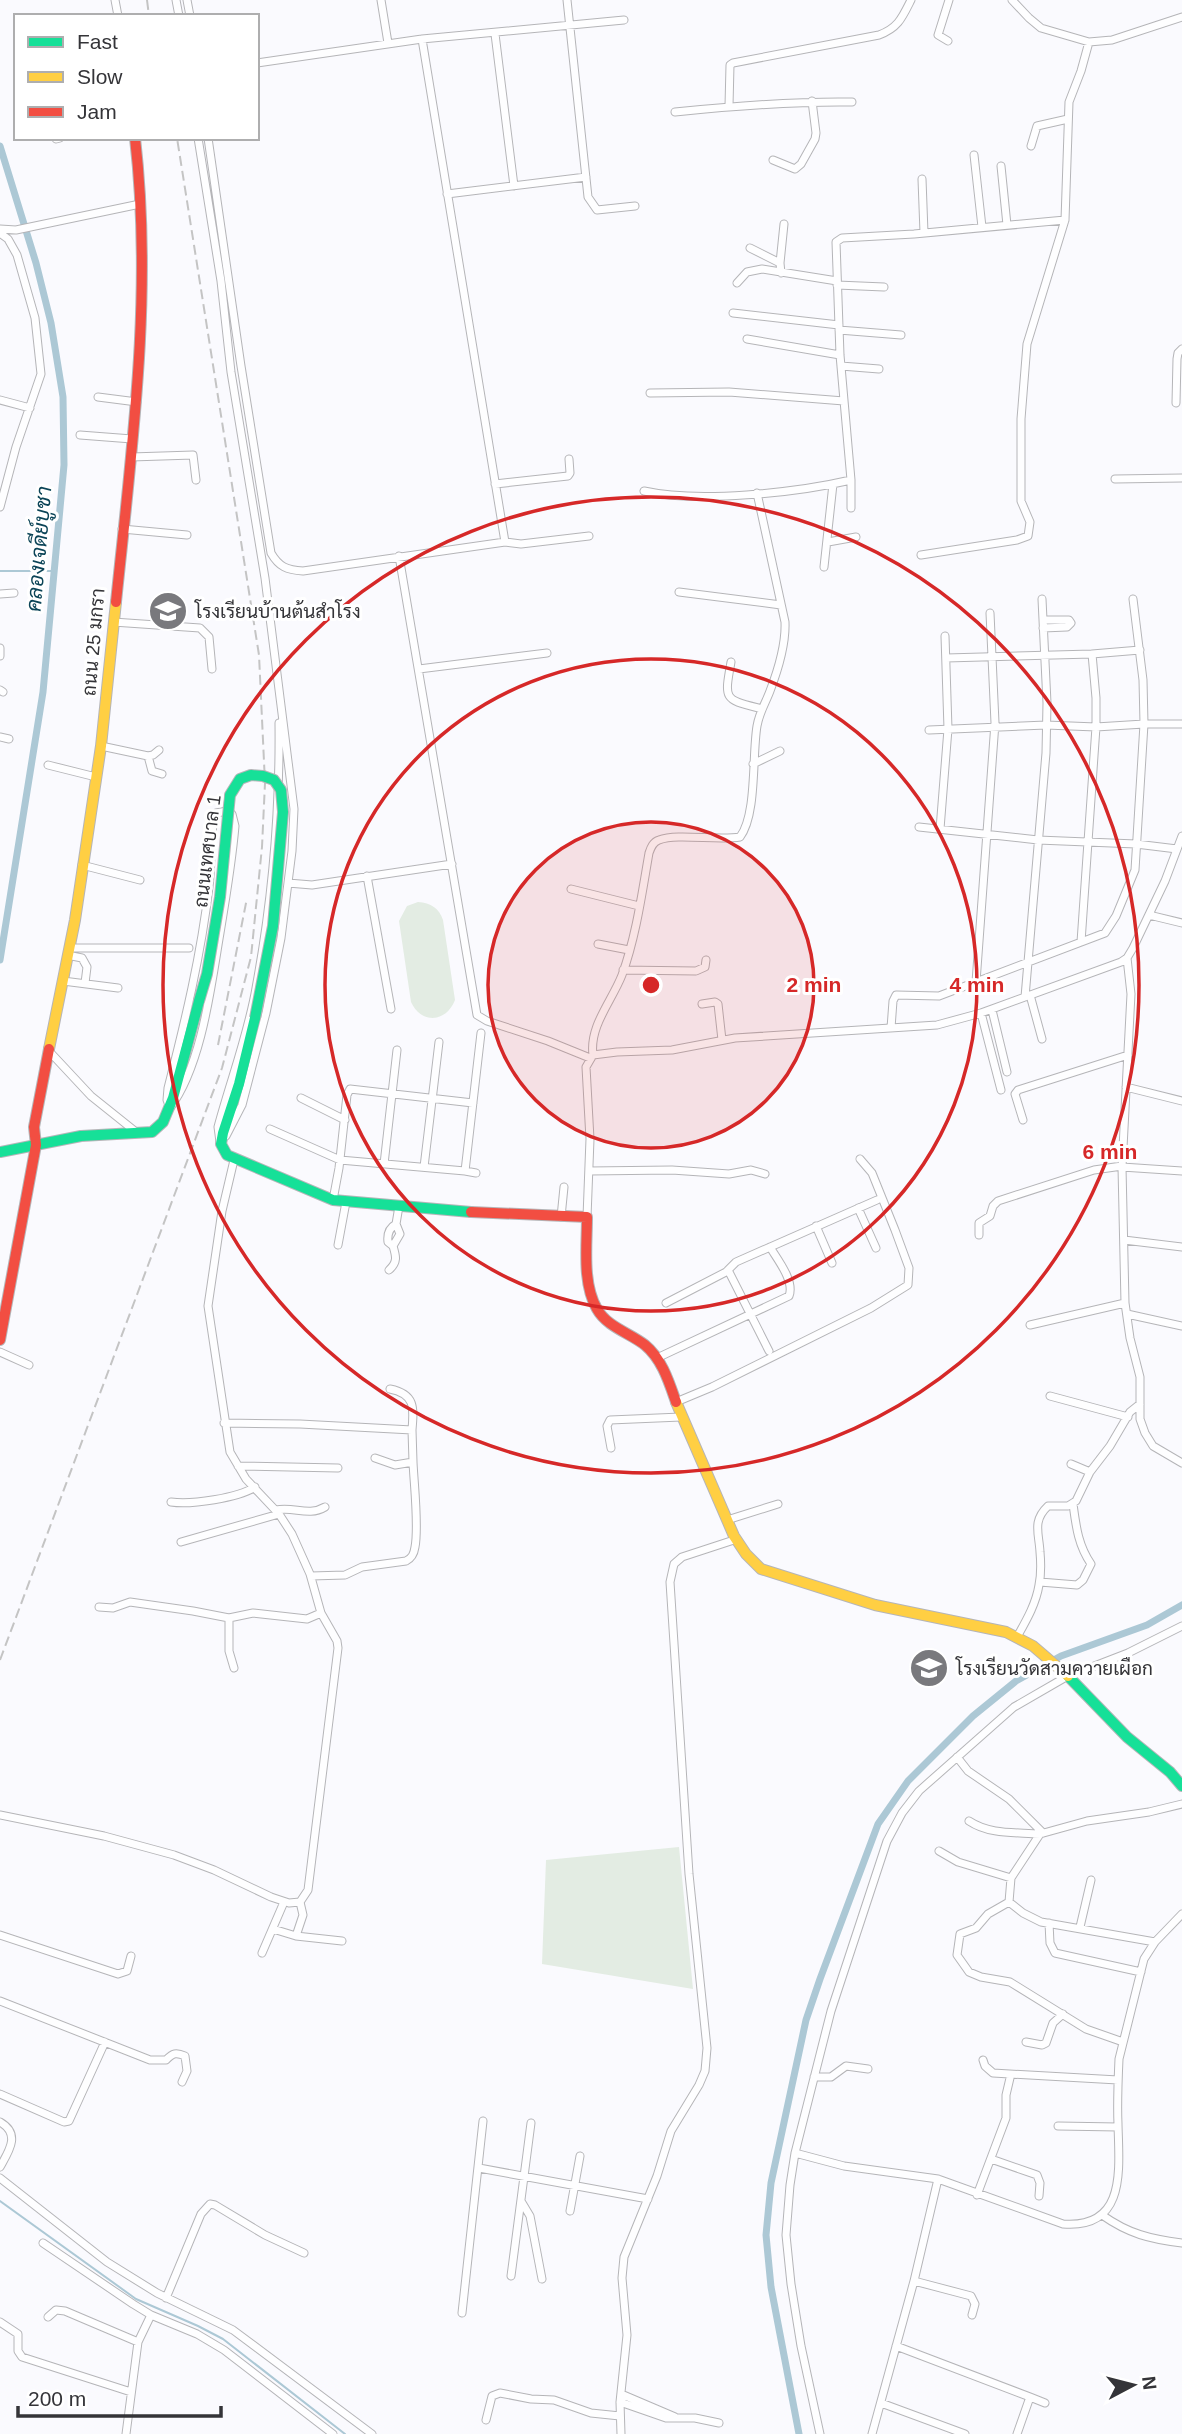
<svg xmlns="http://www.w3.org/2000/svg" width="1182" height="2434" font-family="Helvetica,Sarabun,sans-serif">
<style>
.green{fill:#e3ece3}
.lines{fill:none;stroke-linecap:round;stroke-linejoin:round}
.stream{stroke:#acc8d5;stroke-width:2}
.canal{stroke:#acc8d5;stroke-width:7}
.street-casing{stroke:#b5b5b8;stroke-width:9}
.fast-casing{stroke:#b5b5b8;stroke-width:12}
.slow-casing{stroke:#b5b5b8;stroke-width:12}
.jam-casing{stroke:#b5b5b8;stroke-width:12}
.street{stroke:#fefeff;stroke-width:7}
.fast{stroke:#16e098;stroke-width:10}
.slow{stroke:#ffcf43;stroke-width:10}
.jam{stroke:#f24e42;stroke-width:10}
.rail{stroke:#c4c4c4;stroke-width:2;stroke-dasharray:10 5;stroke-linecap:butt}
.fast-bridge-casing{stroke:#b5b5b8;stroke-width:12;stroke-linecap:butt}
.fast-bridge{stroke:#16e098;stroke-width:10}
.ring{fill:none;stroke:#d62828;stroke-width:3.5}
.labels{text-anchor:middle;stroke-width:6;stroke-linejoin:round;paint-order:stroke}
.poi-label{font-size:19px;fill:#343438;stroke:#fff;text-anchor:start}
.street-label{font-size:19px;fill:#343438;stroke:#fff}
.water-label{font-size:21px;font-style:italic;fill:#0b4457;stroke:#fff}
.centre{fill:#d62828;stroke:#fff;stroke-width:3.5}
.ring-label{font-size:21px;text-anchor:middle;font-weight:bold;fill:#d62828;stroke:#fff;stroke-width:6;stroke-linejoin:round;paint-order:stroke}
</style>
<rect width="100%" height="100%" fill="#fafafe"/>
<path class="green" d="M418 902C431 903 439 908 443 920L455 1000C446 1023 421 1024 411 1002L399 921 407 906Z
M679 1847 693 1989 542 1964 546 1860Z"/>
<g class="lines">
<path class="stream" d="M0 571H55
M0 2201 136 2299 198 2326 223 2339 345 2434"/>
<path class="canal" d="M0 146 36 263 51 323 63 397 64 465 43 692 0 960
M799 2434 771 2287 766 2235 771 2183 806 2020 820 1979 878 1824 908 1781 973 1716 1016 1681 1061 1656 1147 1625 1182 1605"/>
<defs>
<path id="street" d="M115 0 118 16
M176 0 179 16
M187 0 190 16
M381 0 388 43
M567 0 588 197 597 210 635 206
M1012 0 1029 18 1041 28 1089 42 1112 40 1182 17
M495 34 514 186
M948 41 938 35 949 0
M257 63 422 39 624 20
M729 106 730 65 733 63 879 35C898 28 902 18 911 0
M675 112C734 106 793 101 852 102
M198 138 221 281 231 372 265 578 294 809 292 851 281 938 266 1013 242 1105 226 1136
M208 138 241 366 271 553C279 567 287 570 303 571L505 542 422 39
M56 139 60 138
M1031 146 1037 126 1068 119
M974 155 982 227
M773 160 795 169 801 164 815 139 816 133 812 101
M1001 166 1007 225
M922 179 924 233
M447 194 586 177
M0 229 16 230 140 204
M0 233 8 239 17 255 35 318 41 374 16 447 0 507
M750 248 780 263 781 273
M780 263 784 224
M737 283 747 272 762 269 837 281
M837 285 884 287
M733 313 839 325
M839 330 901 335
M747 339 840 355
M841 366 879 369
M650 393 729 392 844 401
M98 397 137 402
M0 400 30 408
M1176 403 1177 359 1178 353 1182 349
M80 435 132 439
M131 457 193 455 196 480
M1115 479 1182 478
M495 484 568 476 570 473 569 459
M644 491C698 503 795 493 851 480L840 355 836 242 842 238 914 234 1065 220 1069 102 1081 71 1089 42
M851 508V480
M122 529 187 535
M505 542 521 544 589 536
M828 542 856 537
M921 555 1017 540 1028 536 1030 522 1021 501V419L1027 344 1065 220
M399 556 477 1015 487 1021 548 1041 590 1058
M824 567 833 484
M679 592 781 605
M0 594 14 593
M1133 599 1143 680 1144 724H1182
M1043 620H1069L1071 623 1067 627 1043 628
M113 622 200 628 209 637 212 669
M0 648V656
M1092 654 1140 650
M946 658 1092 654 1096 698V727L1081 942
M731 662C724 701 724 699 762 709
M419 669 547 653
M0 690 3 692
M0 737 9 739
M101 746 148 756 153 755 159 750
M148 756 152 771 162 774
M753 764 780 751
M48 765 96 777
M227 811 232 814 235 826C232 862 226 897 220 933 211 986 202 1065 170 1108L167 1100 168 1088C185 1022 201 955 209 887 212 864 210 840 214 817L216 813Z
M919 827 1038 840 1136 844 1177 849
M940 829 948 729 945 636
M82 865 140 880
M367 876 391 1009
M288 883 312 885 452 864
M571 889 639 906
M1149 915 1182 923
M598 944 629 950
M69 948H189
M67 955 82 958 87 967 85 983
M1127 958 1131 994 1122 1167 1125 1303 1130 1338 1140 1377V1419L1145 1433 1153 1446 1182 1463
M623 970 696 971 705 967 706 960
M63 981 118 988
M976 982 995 723 990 613
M1030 995 1042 1039
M1025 997 1046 753 1047 703 1042 599
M702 1004 715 1002 718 1004 722 1040
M992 1010 1007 1072
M981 1013 1001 1090
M891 1028 893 1001 896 995 939 996 1105 933 1116 916 1135 870 1144 724 1096 727 1046 725 929 730
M48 1050 91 1096 136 1132
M593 1055C589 1026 612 1001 622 975 636 937 642 893 649 853 651 847 653 842 659 840 678 833 717 841 740 837 757 815 752 755 757 726 759 713 766 702 770 691 778 670 786 645 785 622L757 493
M1126 1087 1182 1101
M301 1098 345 1120
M1023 1120 1015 1094 1018 1090 1128 1055
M270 1129 340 1160 465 1171
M220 1142 218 1127C230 1082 248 1035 256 988 272 902 280 811 279 723
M384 1164 397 1050
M424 1167 439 1042
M1122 1167 1182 1171
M589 1171 672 1170 729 1174 751 1170 765 1174
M476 1173 465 1171 481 1033
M333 1200 339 1168 347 1095 350 1089 473 1103
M858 1208 876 1248
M561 1217 564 1187
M587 1217 590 1139 586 1067 593 1055 617 1052 672 1050 735 1038 937 1025 981 1013 1121 962 1127 958 1133 948 1165 881 1182 836
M816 1226 832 1263
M979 1235V1223L990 1216 993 1206 998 1201 1094 1170 1122 1166
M1124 1240 1182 1247
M338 1245 346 1202
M393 1246 388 1242C387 1234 389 1228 396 1224
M389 1270C398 1262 396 1256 393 1246L400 1234 396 1224 399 1206
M728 1270 769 1351
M666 1303 726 1272 736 1262 877 1200
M1127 1314 1182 1326
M1030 1325 1125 1303
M0 1352 29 1365
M657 1358 789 1296C795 1281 777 1259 770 1247
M1050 1396 1128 1417
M676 1402 712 1387 871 1308 908 1285 909 1268 895 1230 872 1173 860 1159
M224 1423 300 1424 412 1430C414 1407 415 1394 390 1389
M611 1448 607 1426 610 1420 681 1417
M375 1458 395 1465 413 1462 412 1430
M1071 1464 1090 1472
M238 1466 338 1468
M171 1502C191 1505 238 1498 255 1487
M276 1510C294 1506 308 1517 325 1507
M727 1520 778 1504
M181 1542 279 1514
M311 1576 345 1575 362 1567 406 1561C412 1558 414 1554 415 1547 419 1526 414 1485 413 1462
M1040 1582 1077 1585 1083 1580 1091 1564C1078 1545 1076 1526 1073 1504
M99 1607 113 1608 130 1602 193 1611 229 1618 253 1613 307 1619 321 1613
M229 1618V1651L234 1668
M1017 1637C1026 1621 1036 1604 1039 1585 1041 1575 1041 1563 1040 1552 1039 1533 1032 1521 1048 1506H1068L1076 1501 1090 1472 1110 1446 1130 1412 1140 1404
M957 1757 968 1771 1009 1799 1043 1833
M0 1815 104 1836 174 1855 214 1870 271 1897 289 1903 300 1902 308 1890 338 1648 337 1641 321 1613 310 1574 292 1534 279 1514 246 1479 230 1452 208 1306 222 1211 234 1160
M969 1821C990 1835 1016 1832 1040 1834
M939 1851 958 1862 1011 1878
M1009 1902 1023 1913 1041 1922 1155 1942
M1049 1923 1050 1943 1055 1953 1141 1972
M1080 1927 1091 1880
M273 1929 296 1936 342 1941
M0 1935 118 1974 127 1971 131 1956
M296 1936 303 1915 300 1902
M262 1953 284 1902
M0 2001 150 2060H166C173 2053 176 2052 185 2056L187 2071 182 2082
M1026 2042 1042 2045 1046 2043 1053 2023 1063 2014
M1123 2042 1086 2029 1010 1982 981 1977 969 1972 957 1955 960 1934 976 1928 988 1914 1009 1902 1011 1878 1040 1834 1087 1821 1149 1812 1182 1804
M983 2060 985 2066 993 2073 1118 2080
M814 2077H831L846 2066 868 2069
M0 2094 64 2122 69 2121 105 2042
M0 2122C21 2134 9 2151 0 2167
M1058 2126 1118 2127
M795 2153 844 2166 938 2179
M991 2159 1037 2175 1040 2183 1039 2196
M479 2168 648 2199
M0 2178 107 2262 157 2293 233 2330 372 2434
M977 2195 1006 2118V2095L1010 2078
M521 2201 530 2216 542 2279
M570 2211 580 2156
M1102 2215C1129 2234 1150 2239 1182 2243
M43 2243 133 2304 151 2315 197 2334 224 2350 333 2434
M511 2276 531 2123
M914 2281 971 2296 975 2304 972 2315
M166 2298 201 2214 210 2204 215 2205 265 2235 304 2253
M462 2313 483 2121
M48 2317 56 2310 65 2311 138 2342
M0 2322 18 2334V2351L22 2357 131 2392
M896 2346 1030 2397 1017 2434
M621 2394 675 2417
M1030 2397 1045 2403
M620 2402 666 2418H695L719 2423
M881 2403 965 2434
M486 2420 492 2396 500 2393 531 2399 554 2400 591 2413 620 2416
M126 2434 138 2342 151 2315
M621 2434 620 2402 627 2335 622 2278 624 2257 657 2176 671 2131 699 2085 705 2071 707 2048 689 1874 670 1582 674 1564 682 1557 737 1539
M820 2434 801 2346 791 2284 786 2235 790 2185 795 2153 831 2011 887 1841 902 1813 919 1791 1014 1707 1066 1677 1128 1653 1182 1626
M872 2434 914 2281 938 2179 1063 2224C1127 2229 1119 2169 1118 2124 1117 2103 1118 2081 1119 2059L1144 1959 1155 1942 1182 1914"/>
<path id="fast" d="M255 1018 239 1084 223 1133 221 1144 227 1155 333 1200 471 1212
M0 1152 81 1136 152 1132 163 1122 173 1098 199 1001
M1068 1676 1127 1737 1170 1772 1182 1786"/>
<path id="slow" d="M49 1049 75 920 101 746 116 602
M676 1402 734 1536 746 1554 761 1569 875 1605 1006 1632 1033 1646 1068 1676"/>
<path id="jam" d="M116 602C132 448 153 293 135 138
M471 1212 587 1217C587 1246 582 1283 597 1309 607 1327 630 1333 645 1345 662 1359 669 1382 676 1402
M0 1340 36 1145 34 1127 49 1049"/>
</defs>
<use href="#street" class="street-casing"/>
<use href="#fast" class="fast-casing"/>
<use href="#slow" class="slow-casing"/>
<use href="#jam" class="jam-casing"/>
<use href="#street" class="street"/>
<use href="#fast" class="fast"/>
<use href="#slow" class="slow"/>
<use href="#jam" class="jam"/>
<path class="rail" d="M147 0 149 16
M218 1045 247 898
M0 1660 222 1068 251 957 262 847 265 783 259 655 177 138"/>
<defs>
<path id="fast-bridge" d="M199 1001 207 974 220 897 230 795 240 779 251 775 263 776 274 780 281 790 283 812 273 926 255 1018"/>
</defs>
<use href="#fast-bridge" class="fast-bridge-casing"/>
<use href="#fast-bridge" class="fast-bridge"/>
</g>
<circle cx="651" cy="985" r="163" fill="#d62828" fill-opacity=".12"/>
<g class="ring">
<circle cx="651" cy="985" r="163"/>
<circle cx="651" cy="985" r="326"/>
<circle cx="651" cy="985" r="488"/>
</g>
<defs>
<symbol id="school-disc" viewBox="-11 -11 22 22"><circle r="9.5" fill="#79797d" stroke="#fff"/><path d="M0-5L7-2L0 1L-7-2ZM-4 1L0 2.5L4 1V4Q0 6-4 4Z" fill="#fff"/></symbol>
</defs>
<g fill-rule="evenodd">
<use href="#school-disc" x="146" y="589" width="44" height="44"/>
<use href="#school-disc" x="907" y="1646" width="44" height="44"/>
</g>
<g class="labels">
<g class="poi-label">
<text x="195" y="618">โรงเรียนบ้านต้นสำโรง</text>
<text x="956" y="1675">โรงเรียนวัดสามควายเผือก</text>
</g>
<g class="street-label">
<text transform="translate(93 642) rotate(-85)" y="7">ถนน 25 มกรา</text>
<text transform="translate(207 851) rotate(-83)" y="7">ถนนเทศบาล 1</text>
</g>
<g class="water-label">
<text transform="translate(39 549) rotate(-85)" y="7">คลองเจดีย์บูชา</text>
</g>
</g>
<circle cx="651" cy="985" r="10" class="centre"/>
<g class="ring-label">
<text x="814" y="992">2 min</text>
<text x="977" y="992">4 min</text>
<text x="1110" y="1159">6 min</text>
</g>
<rect x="14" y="14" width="245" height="126" fill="#ffffff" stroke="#aeaeaf" stroke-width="2"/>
<rect x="28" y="37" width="35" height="10" fill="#16e098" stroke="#aeaeaf" stroke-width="2"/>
<text x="77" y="49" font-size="21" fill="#343438">Fast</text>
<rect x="28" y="72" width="35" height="10" fill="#ffcf43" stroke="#aeaeaf" stroke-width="2"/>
<text x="77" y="84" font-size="21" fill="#343438">Slow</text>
<rect x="28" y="107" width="35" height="10" fill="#f24e42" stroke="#aeaeaf" stroke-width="2"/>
<text x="77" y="119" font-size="21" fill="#343438">Jam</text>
<g transform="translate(1133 2385) rotate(83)" stroke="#ffffff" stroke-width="5" paint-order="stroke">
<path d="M0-5L12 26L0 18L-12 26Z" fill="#343438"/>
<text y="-10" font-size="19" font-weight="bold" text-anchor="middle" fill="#343438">N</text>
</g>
<path d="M18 2406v10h203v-10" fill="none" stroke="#343438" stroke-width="3.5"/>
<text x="28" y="2406" font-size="21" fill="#343438" stroke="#ffffff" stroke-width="5" paint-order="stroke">200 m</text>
</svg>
